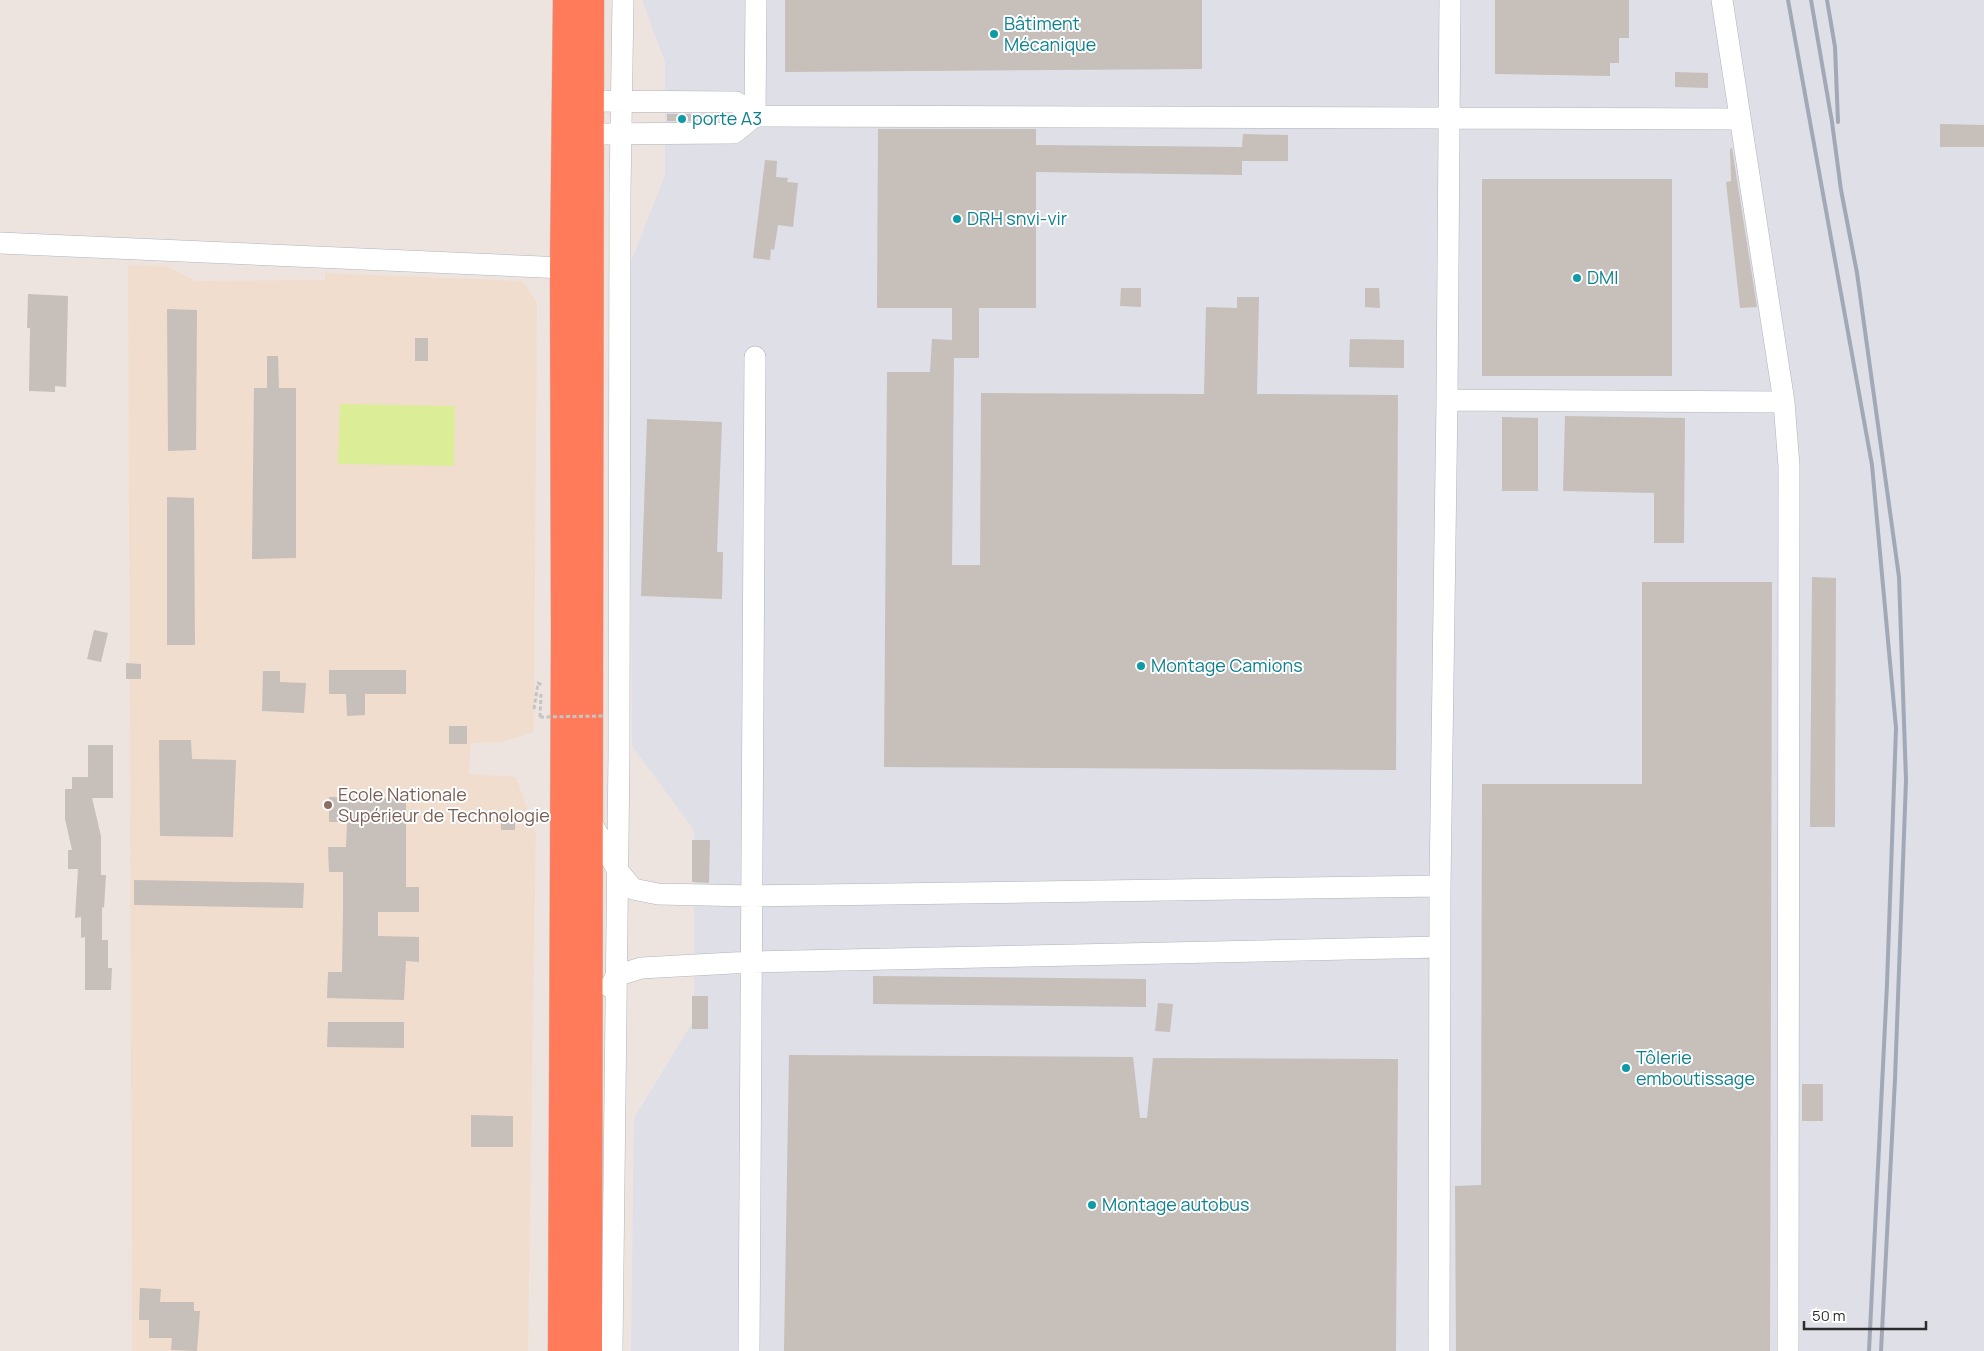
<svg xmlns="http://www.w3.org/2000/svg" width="1984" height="1351" font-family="Manrope,sans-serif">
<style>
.industrial{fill:#dfdfe7}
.education{fill:#f0ddce}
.pitch{fill:#dbed96}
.building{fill:#c6bfba}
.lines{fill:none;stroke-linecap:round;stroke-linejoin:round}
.minor-casing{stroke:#afb4bc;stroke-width:22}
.highway-casing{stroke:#c4c4c4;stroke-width:29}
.path{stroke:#c4c4c4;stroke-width:3;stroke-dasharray:4 2.5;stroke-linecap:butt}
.minor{stroke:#fff;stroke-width:21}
.highway{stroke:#ff7b59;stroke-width:28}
.rail{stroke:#a1a9b7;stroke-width:4}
.path-bridge{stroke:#c4c4c4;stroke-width:3;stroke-dasharray:4 2.5;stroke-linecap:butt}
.culture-dot{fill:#0f9aa8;stroke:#fff;stroke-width:2}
.education-dot{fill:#8d6e63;stroke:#fff;stroke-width:2}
.labels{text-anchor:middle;stroke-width:4;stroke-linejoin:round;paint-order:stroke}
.culture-label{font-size:18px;fill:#0d838f;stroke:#fff;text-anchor:start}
.education-label{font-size:18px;fill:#785e54;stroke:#fff;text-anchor:start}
</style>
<rect width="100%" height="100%" fill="#eee4df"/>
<path class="industrial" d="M642 0H1984V1351H631L634 1118 694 1020V830L632 746 629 267 665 175V62Z"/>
<path class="education" d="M128 265 166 266 196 281 325 280V273L523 281 537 303 534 732 501 742 471 743 469 774 516 777 536 833 528 1351H132Z"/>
<path class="pitch" d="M340 404 455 406 454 466 338 464Z"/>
<path class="building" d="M785 0H1202V69L785 72Z
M1495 0H1629V38H1619V63H1610V76L1495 74Z
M1675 72 1708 73V88L1675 87Z
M667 114H697V121H667Z
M1940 124 1984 125V147H1940Z
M878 129H1036V145L1242 147 1243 134 1288 135V161H1242V175L1036 172V308H979V358H954L952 565H980L981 393 1204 394 1206 307 1237 308V297H1259L1257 394 1398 395 1396 770 884 767 887 372H930L932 339 952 340V308H877Z
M1732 148 1757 307 1740 308 1726 182 1731 181 1730 149Z
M765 160 777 161 776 177 788 178 787 182 798 183 793 227 778 225 774 250 771 249 770 260 753 258Z
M1482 179H1672V376H1482Z
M1121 288H1141V307L1120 306Z
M1365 288H1379L1380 308 1365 307Z
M28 294 68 296 66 387 55 386V392L29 391 30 328H27Z
M167 309 197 310 196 450 168 451Z
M415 338H428V361H415Z
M1350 339 1404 340V368L1349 367Z
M267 356H278L279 388H296V558L252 559 254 388H267Z
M1565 416 1685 418 1684 543H1654V493L1563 491Z
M1502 417 1538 418V491H1502Z
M647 419 722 422 717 552H723L722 599 641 596Z
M167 497 194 498 195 645H167Z
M1812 577 1836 578 1835 827H1810Z
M1642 582H1772L1770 1351H1456L1455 1186 1481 1185 1482 784H1642Z
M94 630 108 633 101 662 87 659Z
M126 663 141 664V679H126Z
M329 670H406V694H365V715L347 716 346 694H329Z
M263 671H280V682L306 683 304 713 262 711Z
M449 726H467V744H449Z
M159 740H191L192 759 236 760 233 837 160 836Z
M88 745H113V798H92L101 836V875H106L104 908 102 907V940H108V968H112L111 990H85V937L81 938V917L75 918 78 869H68V850H72L65 819V789H72V777H88Z
M329 797 406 798V887H419V912H378V936L419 937V962L406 961 404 1000 327 998 328 972H342L343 911V872H329L328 847H346L347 822H329Z
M501 816H515V830H501Z
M692 840H710L709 883 692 882Z
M134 880 304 883 303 908 134 905Z
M873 976 1146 979V1007L873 1004Z
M692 996H708V1029H692Z
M1158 1003 1173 1004 1170 1032 1155 1031Z
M328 1022H404V1048L327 1047Z
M789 1055 1133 1057 1140 1118H1147L1153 1058 1398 1059 1396 1351H784Z
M1802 1084H1823V1121H1802Z
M471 1115 513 1116V1147H471Z
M140 1288 161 1289 160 1302H194V1311H200L197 1351 171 1350 172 1338H149V1320H139Z"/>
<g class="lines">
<defs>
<path id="minor" d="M1722 0 1784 402 1789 466 1788 1351
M590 101 736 102 755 116 1740 119
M755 116 756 0
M590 134 734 133 755 116
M0 243 564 268
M1447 400 1784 402
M590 820 618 871 633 889 658 894 752 896 1440 886
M610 987 616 976 641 968 751 962 1440 947
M612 1351 619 755 620 192 623 0
M749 1351 755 357
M1439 1351 1440 886 1447 400 1450 0"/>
<path id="highway" d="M562 1351 565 633 564 268 567 0
M588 1351 590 0"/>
</defs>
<use href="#minor" class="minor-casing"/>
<use href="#highway" class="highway-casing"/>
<path class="path" d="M534 709 538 683 542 685
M540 717 541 694"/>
<use href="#minor" class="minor"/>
<use href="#highway" class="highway"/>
<path class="rail" d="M1788 0 1872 465 1896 728 1887 984 1869 1351
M1811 0 1832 122 1841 190 1857 273 1899 577 1906 780 1895 1079 1881 1351
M1827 0 1835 47 1838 122"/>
<path class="path-bridge" d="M540 717 605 716"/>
</g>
<g class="culture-dot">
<circle cx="994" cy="34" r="5"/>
<circle cx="682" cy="119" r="5"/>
<circle cx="957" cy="219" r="5"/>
<circle cx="1577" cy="278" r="5"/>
<circle cx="1141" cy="666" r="5"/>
<circle cx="1626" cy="1068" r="5"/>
<circle cx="1092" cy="1205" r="5"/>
</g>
<circle class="education-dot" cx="328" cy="805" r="5"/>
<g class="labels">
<g class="culture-label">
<text x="1004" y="30">Bâtiment<tspan x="1004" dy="21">Mécanique</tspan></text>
<text x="692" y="125">porte A3</text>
<text x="967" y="225">DRH snvi-vir</text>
<text x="1587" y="284">DMI</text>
<text x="1151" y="672">Montage Camions</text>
<text x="1636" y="1064">Tôlerie<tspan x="1636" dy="21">emboutissage</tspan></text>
<text x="1102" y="1211">Montage autobus</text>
</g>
<g class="education-label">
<text x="338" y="801">Ecole Nationale<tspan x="338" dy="21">Supérieur de Technologie</tspan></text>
</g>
</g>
<path d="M1804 1321v8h122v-8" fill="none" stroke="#2c2c2c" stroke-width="2.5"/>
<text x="1812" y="1321" font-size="15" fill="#2c2c2c" stroke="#ffffff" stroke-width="4" paint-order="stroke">50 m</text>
</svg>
